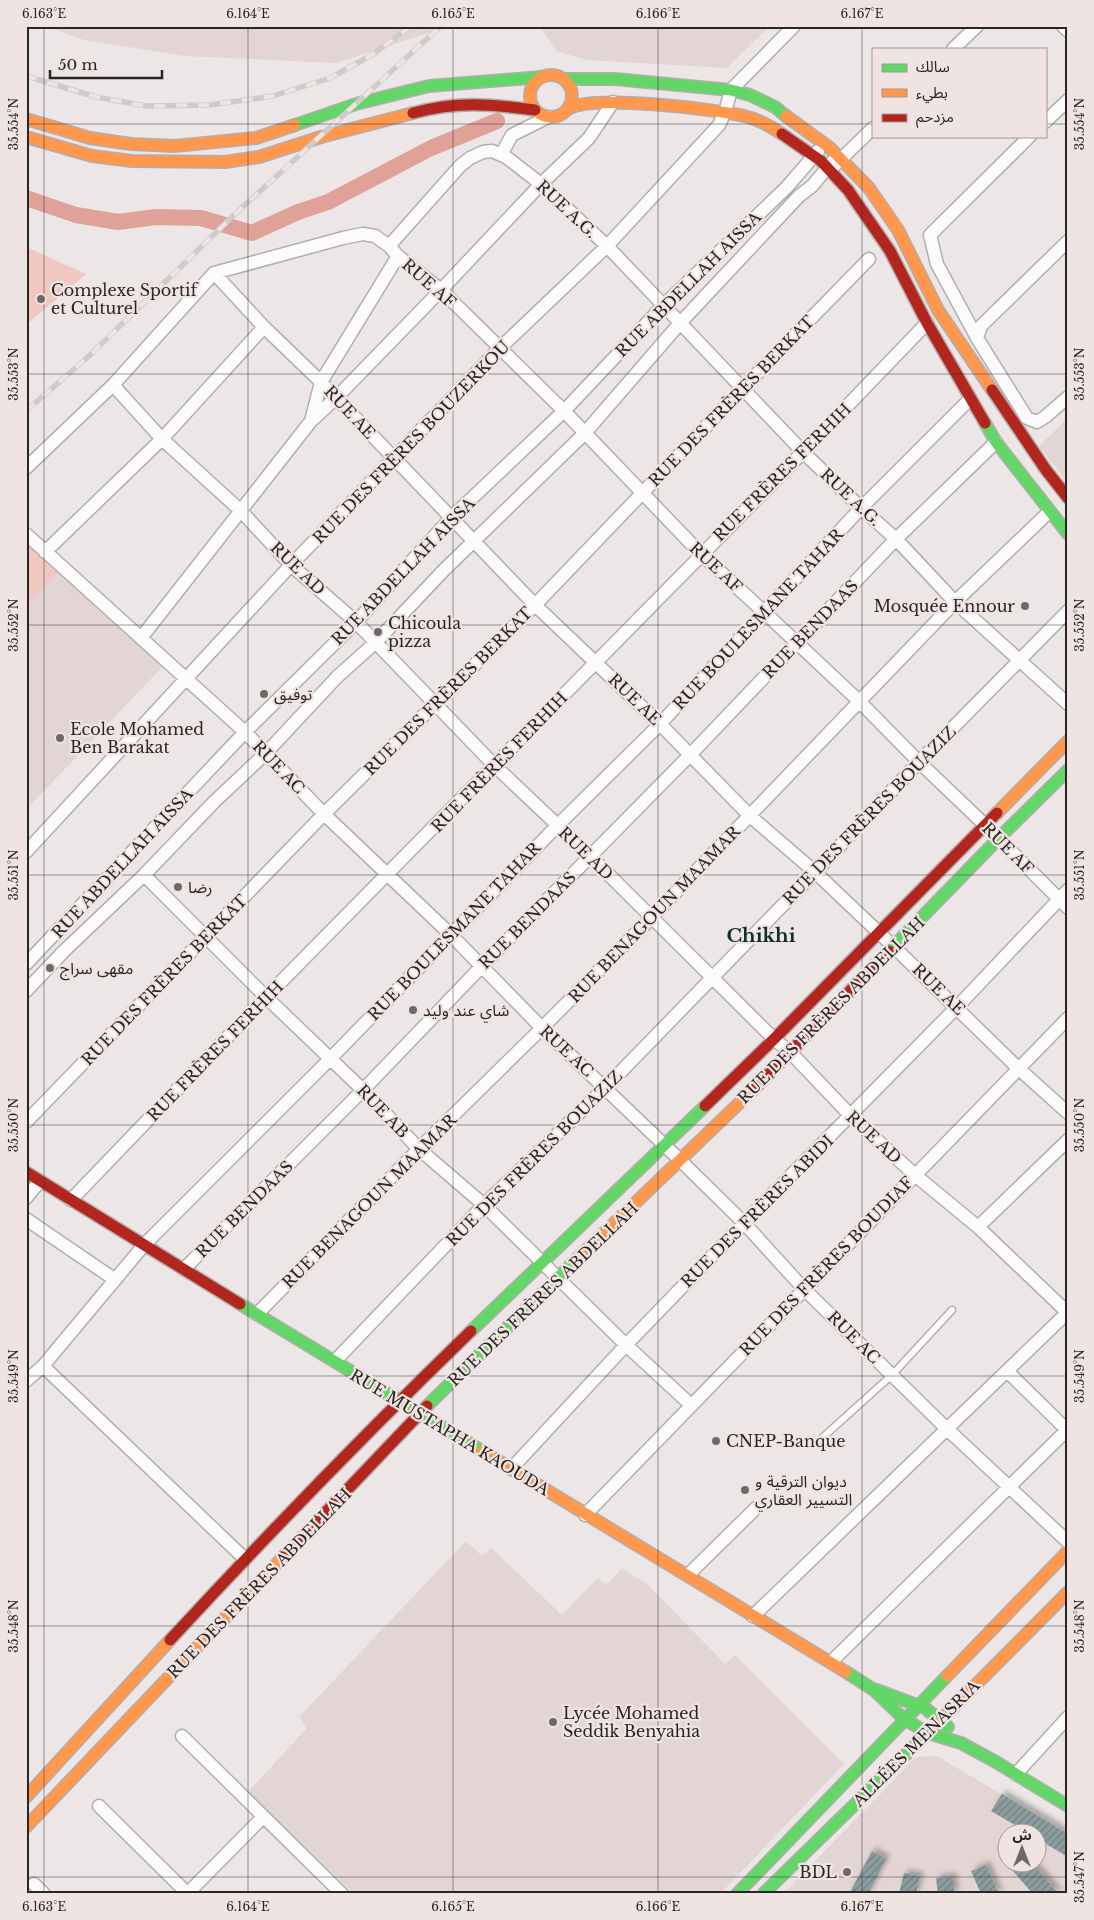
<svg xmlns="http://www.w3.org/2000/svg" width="1094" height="1920" font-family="'Libre Baskerville','Noto Sans Arabic',serif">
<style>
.built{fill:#e2d5d3;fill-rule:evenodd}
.grass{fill:#f1c7c2}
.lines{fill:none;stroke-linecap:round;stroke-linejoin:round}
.canal{stroke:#e0a198;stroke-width:16}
.building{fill:url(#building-hatch);filter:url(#shadow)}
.lane-casing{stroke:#b3aead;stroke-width:9}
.street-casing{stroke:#b3aead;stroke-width:15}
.fast-casing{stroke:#b3aead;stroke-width:14}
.slow-casing{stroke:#b3aead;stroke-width:14}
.jam-casing{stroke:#b3aead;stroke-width:14}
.lane{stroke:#fcfbfb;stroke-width:6}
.street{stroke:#fcfbfb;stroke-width:12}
.fast{stroke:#63d668;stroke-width:11}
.slow{stroke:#ff974d;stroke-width:11}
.jam{stroke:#b3261e;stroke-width:11}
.rail-casing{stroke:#cdcccc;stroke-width:5.5}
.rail{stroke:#f0e4e2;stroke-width:4;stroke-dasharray:11;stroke-linecap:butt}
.ticks{fill:none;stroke:#2a2525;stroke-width:1;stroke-opacity:0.45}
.poi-dot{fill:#6e6969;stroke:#f0e4e2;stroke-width:2}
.labels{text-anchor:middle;stroke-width:4.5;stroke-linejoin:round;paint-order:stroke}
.street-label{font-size:16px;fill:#2a2525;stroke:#f0e4e2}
.poi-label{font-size:16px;fill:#2a2525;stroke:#f0e4e2;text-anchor:start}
.quarter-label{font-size:19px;font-weight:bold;fill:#0b2f32;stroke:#f0e4e2}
.neatline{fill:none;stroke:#2a2525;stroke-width:2}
.ticks-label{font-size:12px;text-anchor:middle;fill:#2a2525}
</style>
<defs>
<pattern id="building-hatch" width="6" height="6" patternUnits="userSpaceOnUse" patternTransform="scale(1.25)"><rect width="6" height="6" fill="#8b9d9f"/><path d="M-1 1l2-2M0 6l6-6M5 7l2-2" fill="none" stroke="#728081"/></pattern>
<filter id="shadow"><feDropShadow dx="4" dy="-4" stdDeviation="2.5" flood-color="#0004"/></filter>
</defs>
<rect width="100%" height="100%" fill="#ece6e6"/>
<path class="built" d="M46 26H450L336 63 186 56 84 40Z
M540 26H770L727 68 587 60 556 51Z
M1068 418V483L1039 446Z
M61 570 163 666 26 810V606Z
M466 1541 482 1556 491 1548 562 1615 598 1578 606 1585 622 1568 648 1585 725 1664 735 1655 844 1764 720 1894H354L248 1792 307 1728 299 1717Z
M937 1756 1068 1834V1894H783L916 1757ZM1006 1832H1036V1862H1006Z"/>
<path class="grass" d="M26 247 86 274 26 325Z
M26 538 61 570 26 606Z"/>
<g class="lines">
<path class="canal" d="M26 198 76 215 118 222 156 217 201 218 252 233 298 212 328 202 431 148 497 121"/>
</g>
<path class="building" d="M1002 1794 1068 1834V1857L1036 1838V1832H1027L991 1811Z
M872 1851 886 1859 868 1894H849Z
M1005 1862H1031L1059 1894H1033Z
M986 1865 995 1885 999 1894H981L971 1871Z
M904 1873 920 1876 916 1894H899Z
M953 1877 955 1894H938L936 1878Z"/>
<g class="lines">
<defs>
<path id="lane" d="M822 1438 892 1375 952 1310"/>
<path id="street" d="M1063 26 1068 31
M953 49 977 26
M1045 122 1068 100
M501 155 512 135 548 117
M835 165 873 128
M1068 241 981 326 977 338 1027 418 1037 422 1045 417 1068 397
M389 246 460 166 470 158 483 152 492 151 506 157 541 184 607 246 803 452 861 508 896 539 955 602 1068 704
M214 273 264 327 321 382 535 605 660 724 750 816 815 872 894 947 1019 1069 1068 1113
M977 338 937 264 930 235 1030 136
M113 385 162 439 241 511 291 565 356 622 495 766 590 856 774 1039 791 1053 851 1116 915 1175 978 1227 1067 1312
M311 421 321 382 398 256
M26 468 113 385 214 273 343 238 363 234 375 236 389 246 398 256 441 290 564 411 701 554 764 612 859 701 919 762 985 825 1068 908
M26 534 245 732 324 814 450 934 542 1028 681 1161 744 1223 804 1289 946 1428 1068 1542
M45 552 162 439 264 327
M141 638 311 421 336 398 441 290 541 184 589 138 613 102
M26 852 291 565 499 349 607 246 719 125 725 112 731 90 794 26
M144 875 266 997 363 1090 419 1149 484 1205 626 1345 691 1405
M26 964 245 732 356 622 451 518 564 411 664 305 787 187 818 151
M26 991 64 951 144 875 214 802 266 753 337 677 376 642 443 571 584 434 681 322 799 196 812 186 833 161
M26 1122 324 814 535 605 742 389 869 259
M26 1198 40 1181
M71 1200 266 997 803 452 927 323
M26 1219 114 1279
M978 1227 1068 1140
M184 1269 363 1090 482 966 690 755 896 539 996 442
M257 1314 419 1149 542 1028 651 918 955 602 1049 512
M335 1361 484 1205 606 1087 815 872 919 762 1068 611
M43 1366 245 1559
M1007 1371 1068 1431
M26 1381 43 1366 144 1245 330 1059 558 825 660 724 861 508 970 399
M511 1469 626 1345 744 1223 957 1007 1068 890
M585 1515 1068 1018
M688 1575 756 1508
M753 1616 1068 1312
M831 1662 1067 1430
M182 1736 342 1894
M1016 1774 1068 1717
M99 1806 188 1894
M34 1884 44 1894
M187 1894 263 1817"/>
<path id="fast" d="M564 79H615L731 90 750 95 775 107 786 116
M295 125 356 104 429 86 541 77
M985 423 996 442 1068 534
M889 951 999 838 1068 770
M240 1304 482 1451
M471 1331 705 1106
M427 1406 580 1256
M846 1672 874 1690 904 1719 928 1733 961 1743 996 1762 1068 1806
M877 1690 925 1708 948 1727
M737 1894 947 1676
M763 1894 936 1725"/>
<path id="slow" d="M530 96a21 21 0 1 1 42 0a21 21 0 1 1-42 0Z
M568 109C591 94 714 109 744 116 758 119 770 126 782 134
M786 116 830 148 869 188 898 230 938 310 992 390
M26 119 90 138 131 144 174 146 256 138 295 125
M26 137 92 156 132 161 225 162 259 157 321 137 413 113
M997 813 1068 741
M580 1256 756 1087
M482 1451 846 1672
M947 1676 1068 1551
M936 1725 1068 1592
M26 1797 170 1640
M26 1827 285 1555"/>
<path id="jam" d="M413 113C458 101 489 104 535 110
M782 134 821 161 848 190 890 251 927 323 985 423
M992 390 1046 470 1068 498
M756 1087 889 951
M705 1106 774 1039 997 813
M26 1172 240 1304
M285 1555 427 1406
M170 1640C268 1534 368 1431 471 1331"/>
</defs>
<use href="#lane" class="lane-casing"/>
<use href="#street" class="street-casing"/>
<use href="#fast" class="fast-casing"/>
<use href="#slow" class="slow-casing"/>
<use href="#jam" class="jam-casing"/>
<use href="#lane" class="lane"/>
<use href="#street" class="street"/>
<use href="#fast" class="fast"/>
<use href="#slow" class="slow"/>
<use href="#jam" class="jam"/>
<defs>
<path id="rail" d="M26 76 96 97 147 106 210 105 273 96 330 78 372 55 411 26
M26 411 89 356 235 214 441 26"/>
</defs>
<use href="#rail" class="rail-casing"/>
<use href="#rail" class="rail"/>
</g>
<path class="ticks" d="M44 26V1894M248 26V1894M453 26V1894M658 26V1894M862 26V1894M1067 26V1894M26 124H873M1045 124H1068M26 374H1068M26 625H1068M26 875H1068M26 1125H1068M26 1376H1068M26 1626H1068M26 1877H1068"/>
<g class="poi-dot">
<circle cx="41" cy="299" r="5"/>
<circle cx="1025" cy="606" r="5"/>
<circle cx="378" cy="632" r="5"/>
<circle cx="264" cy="694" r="5"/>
<circle cx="60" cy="738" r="5"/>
<circle cx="178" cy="887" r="5"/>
<circle cx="50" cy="968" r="5"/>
<circle cx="413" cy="1010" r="5"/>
<circle cx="716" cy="1441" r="5"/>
<circle cx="745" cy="1490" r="5"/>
<circle cx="553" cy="1722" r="5"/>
<circle cx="847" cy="1872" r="5"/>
</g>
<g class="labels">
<g class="street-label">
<text transform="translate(567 209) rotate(43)" y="6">RUE A.G.</text>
<text transform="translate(429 283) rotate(41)" y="6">RUE AF</text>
<text transform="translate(688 284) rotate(-45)" y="6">RUE ABDELLAH AISSA</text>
<text transform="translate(731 401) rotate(-46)" y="6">RUE DES FRÈRES BERKAT</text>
<text transform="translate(350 412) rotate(47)" y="6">RUE AE</text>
<text transform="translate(411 442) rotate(-46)" y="6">RUE DES FRÈRES BOUZERKOU</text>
<text transform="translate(782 472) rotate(-45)" y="6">RUE FRÈRES FERHIH</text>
<text transform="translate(851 497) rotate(43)" y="6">RUE A.G.</text>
<text transform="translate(716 567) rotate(43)" y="6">RUE AF</text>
<text transform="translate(298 568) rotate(44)" y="6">RUE AD</text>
<text transform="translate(403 571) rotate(-46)" y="6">RUE ABDELLAH AISSA</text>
<text transform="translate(758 619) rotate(-47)" y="6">RUE BOULESMANE TAHAR</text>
<text transform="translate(810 629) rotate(-46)" y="6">RUE BENDAAS</text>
<text transform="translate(448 691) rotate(-45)" y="6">RUE DES FRÈRES BERKAT</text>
<text transform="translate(635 699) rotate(44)" y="6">RUE AE</text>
<text transform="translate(499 762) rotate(-46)" y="6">RUE FRÈRES FERHIH</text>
<text transform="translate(279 767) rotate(46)" y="6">RUE AC</text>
<text transform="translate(869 815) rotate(-46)" y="6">RUE DES FRÈRES BOUAZIZ</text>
<text transform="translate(1008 848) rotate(45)" y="6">RUE AF</text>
<text transform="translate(586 853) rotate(44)" y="6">RUE AD</text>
<text transform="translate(122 863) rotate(-47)" y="6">RUE ABDELLAH AISSA</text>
<text transform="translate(654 914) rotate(-46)" y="6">RUE BENAGOUN MAAMAR</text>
<text transform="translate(527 920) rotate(-45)" y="6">RUE BENDAAS</text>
<text transform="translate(454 931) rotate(-46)" y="6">RUE BOULESMANE TAHAR</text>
<text transform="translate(164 980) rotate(-46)" y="6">RUE DES FRÈRES BERKAT</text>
<text transform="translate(939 989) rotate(44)" y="6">RUE AE</text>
<text transform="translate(831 1010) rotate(-45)" y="6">RUE DES FRÈRES ABDELLAH</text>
<text transform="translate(215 1051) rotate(-46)" y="6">RUE FRÈRES FERHIH</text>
<text transform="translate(567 1051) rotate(43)" y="6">RUE AC</text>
<text transform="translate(383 1111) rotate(46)" y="6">RUE AB</text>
<text transform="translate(874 1137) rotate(43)" y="6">RUE AD</text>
<text transform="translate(534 1158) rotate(-45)" y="6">RUE DES FRÈRES BOUAZIZ</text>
<text transform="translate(369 1201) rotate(-45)" y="6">RUE BENAGOUN MAAMAR</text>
<text transform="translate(244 1209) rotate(-45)" y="6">RUE BENDAAS</text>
<text transform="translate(757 1211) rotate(-45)" y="6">RUE DES FRÈRES ABIDI</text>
<text transform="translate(826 1266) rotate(-46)" y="6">RUE DES FRÈRES BOUDIAF</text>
<text transform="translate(543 1294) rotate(-44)" y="6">RUE DES FRÈRES ABDELLAH</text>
<text transform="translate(854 1337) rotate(45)" y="6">RUE AC</text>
<text transform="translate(450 1432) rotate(31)" y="6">RUE MUSTAPHA KAOUDA</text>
<text transform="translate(259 1583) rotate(-46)" y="6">RUE DES FRÈRES ABDELLAH</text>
<text transform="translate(916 1743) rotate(-45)" y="6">ALLÉES MENASRIA</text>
</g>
<g class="poi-label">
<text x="51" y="296">Complexe Sportif<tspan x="51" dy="18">et Culturel</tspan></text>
<text x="1015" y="612" text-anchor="end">Mosquée Ennour</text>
<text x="388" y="629">Chicoula<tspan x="388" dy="18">pizza</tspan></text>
<text x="274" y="700">توفيق</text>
<text x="70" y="735">Ecole Mohamed<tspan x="70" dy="18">Ben Barakat</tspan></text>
<text x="188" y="893">رضا</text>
<text x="60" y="974">مقهى سراج</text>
<text x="423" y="1016">شاي عند وليد</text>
<text x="726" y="1447">CNEP-Banque</text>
<text x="755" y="1487">ديوان الترقية و<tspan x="755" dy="18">التسيير العقاري</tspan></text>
<text x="563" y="1719">Lycée Mohamed<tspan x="563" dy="18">Seddik Benyahia</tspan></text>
<text x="837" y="1878" text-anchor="end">BDL</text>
</g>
<g class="quarter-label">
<text x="761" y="942">Chikhi</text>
</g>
</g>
<rect width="1094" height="1920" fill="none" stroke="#f0e4e2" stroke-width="55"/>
<rect x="872" y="48" width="175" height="90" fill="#f0e4e2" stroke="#a19896"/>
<rect x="882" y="64" width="25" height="8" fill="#63d668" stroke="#a19896"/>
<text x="916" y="72" font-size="15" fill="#2a2525">سالك</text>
<rect x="882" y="89" width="25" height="8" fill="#ff974d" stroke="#a19896"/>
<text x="916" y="98" font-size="15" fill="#2a2525">بطيء</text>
<rect x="882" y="114" width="25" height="8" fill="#b3261e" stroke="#a19896"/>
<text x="916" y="122" font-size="15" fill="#2a2525">مزدحم</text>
<g transform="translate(1022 1848)"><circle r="24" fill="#f0e4e2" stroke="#a19896"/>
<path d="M0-4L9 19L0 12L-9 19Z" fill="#6e6969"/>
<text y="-8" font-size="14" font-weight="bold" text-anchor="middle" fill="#2a2525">ش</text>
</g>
<path d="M50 70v8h112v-8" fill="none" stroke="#2a2525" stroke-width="2.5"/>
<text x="58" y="70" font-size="15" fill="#2a2525" stroke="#f0e4e2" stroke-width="4" paint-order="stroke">50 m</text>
<rect x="28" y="28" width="1038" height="1864" class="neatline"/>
<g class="ticks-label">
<text x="44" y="18">6.163°E</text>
<text x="248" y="18">6.164°E</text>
<text x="453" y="18">6.165°E</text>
<text x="658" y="18">6.166°E</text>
<text x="862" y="18">6.167°E</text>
<text transform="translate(14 124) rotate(-90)" y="4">35.554°N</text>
<text transform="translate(1080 124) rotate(-90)" y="4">35.554°N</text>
<text transform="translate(14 374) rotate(-90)" y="4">35.553°N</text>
<text transform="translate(1080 374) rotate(-90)" y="4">35.553°N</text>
<text transform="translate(14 625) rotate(-90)" y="4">35.552°N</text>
<text transform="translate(1080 625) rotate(-90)" y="4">35.552°N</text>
<text transform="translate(14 875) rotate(-90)" y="4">35.551°N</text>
<text transform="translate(1080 875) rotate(-90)" y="4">35.551°N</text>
<text transform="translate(14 1125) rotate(-90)" y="4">35.550°N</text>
<text transform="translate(1080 1125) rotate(-90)" y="4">35.550°N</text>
<text transform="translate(14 1376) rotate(-90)" y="4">35.549°N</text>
<text transform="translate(1080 1376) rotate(-90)" y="4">35.549°N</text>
<text transform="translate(14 1626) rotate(-90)" y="4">35.548°N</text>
<text transform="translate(1080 1626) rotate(-90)" y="4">35.548°N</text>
<text transform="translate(1080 1877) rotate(-90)" y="4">35.547°N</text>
<text x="44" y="1911">6.163°E</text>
<text x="248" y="1911">6.164°E</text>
<text x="453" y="1911">6.165°E</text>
<text x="658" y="1911">6.166°E</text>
<text x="862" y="1911">6.167°E</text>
</g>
</svg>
